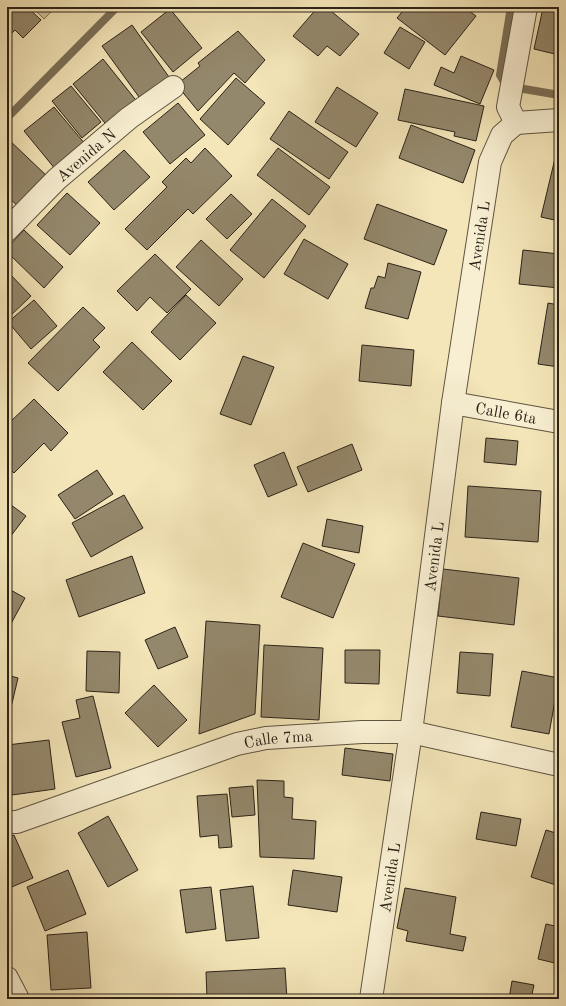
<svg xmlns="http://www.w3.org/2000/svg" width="566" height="1006" font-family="'Old Standard TT',serif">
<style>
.green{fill:#d2c59e;stroke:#7f745b}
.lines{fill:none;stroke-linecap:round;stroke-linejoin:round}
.stream{stroke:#7b7058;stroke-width:8}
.building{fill:#94886c;stroke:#2c2318}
.minor-casing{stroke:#5e5440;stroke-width:24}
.minor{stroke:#f8efd2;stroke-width:22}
.labels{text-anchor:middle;stroke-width:3;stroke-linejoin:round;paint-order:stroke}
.street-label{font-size:16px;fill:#2c2318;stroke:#f8efd2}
</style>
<rect width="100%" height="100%" fill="#f4e6b9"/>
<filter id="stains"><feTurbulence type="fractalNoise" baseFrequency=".005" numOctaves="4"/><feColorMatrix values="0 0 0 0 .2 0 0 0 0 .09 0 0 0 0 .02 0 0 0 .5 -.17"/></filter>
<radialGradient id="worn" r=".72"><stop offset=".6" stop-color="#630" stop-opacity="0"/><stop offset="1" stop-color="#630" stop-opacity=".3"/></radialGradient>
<path class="green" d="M32 7H56L44 19Z"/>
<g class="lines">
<path class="stream" d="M511 7 500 75 504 82 524 89 559 95
M7 118 117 7"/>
</g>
<path class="building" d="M7 7H27L41 20 23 38 15 30 7 38Z
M318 7H326L359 34 340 56 327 46 318 56 293 36Z
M406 7H464L476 16 445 55 397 18Z
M543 8 559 11V55L534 49Z
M170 9 202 48 173 72 141 32Z
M132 25 169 77 139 97 102 46Z
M400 27 425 42 409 69 384 53Z
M238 31 265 60 245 83 234 73 198 111 180 89 184 87 180 82 200 66 198 63Z
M461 56 494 70 480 104 434 85 441 67 454 73Z
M103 59 139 104 109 128 73 84Z
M236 78 265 103 228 145 200 119Z
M71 86 101 122 82 138 52 101Z
M337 87 378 113 356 147 315 122Z
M405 89 484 106 476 141 454 136 455 132 398 120Z
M178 103 205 135 170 164 143 132Z
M54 107 86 145 56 170 24 131Z
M289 111 348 152 329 179 270 139Z
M411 125 475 150 463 183 399 158Z
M7 138 49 178 20 208 7 196Z
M205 148 232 176 193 214 188 209 147 250 125 229 167 187 162 182 186 158 191 163Z
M278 148 330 187 309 215 257 175Z
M124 150 150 177 114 210 88 182Z
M557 150H559V221L541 217Z
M67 193 100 223 70 255 37 225Z
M231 194 252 214 227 239 206 219Z
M272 199 306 226 264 278 230 250Z
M377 204 447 230 434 265 364 239Z
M7 206 14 213 7 220Z
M24 230 63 267 44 288 7 252V248Z
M304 239 348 264 328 299 284 274Z
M201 240 243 279 219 306 176 267Z
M523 250 559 254V288L519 284Z
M155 254 191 289 167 313 150 297 137 311 117 291Z
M388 263 421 272 408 319 365 308 371 288H374L378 276 385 278Z
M7 271 31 296 7 319Z
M186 295 216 323 180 360 151 332Z
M34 300 57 326 31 349 8 322Z
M548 303 559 305V367L538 364Z
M83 307 105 328 93 340 100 347 58 391 28 363Z
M132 342 172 381 143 410 103 372Z
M362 345 414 350 411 386 359 381Z
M243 356 274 367 251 425 220 414Z
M34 399 68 433 51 451 44 443 14 473 7 467V425Z
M486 438 518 441 516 465 484 462Z
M352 444 362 470 308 492 297 467Z
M284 452 297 485 268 497 254 465Z
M97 470 113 494 75 519 58 495Z
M468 486 541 491 538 542 465 537Z
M124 495 143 528 91 557 72 523Z
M7 502 26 516 7 541Z
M327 519 363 526 359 553 322 546Z
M303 543 355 564 333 618 281 597Z
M132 556 145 593 79 617 66 580Z
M443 569 519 578 514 625 438 616Z
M7 588 25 598 7 631Z
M206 621 260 625 255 714 199 734Z
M175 627 188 657 158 669 145 640Z
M264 645 323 648 319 720 261 717Z
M345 650H380L379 684 345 683Z
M87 651 120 652 119 693 86 691Z
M460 652 493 654 490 696 457 693Z
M522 671 559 678 549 734 511 727Z
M7 675 18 678 9 716 7 715Z
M154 685 187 720 158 747 125 713Z
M93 696 111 768 76 777 62 722 80 718 76 700Z
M49 740 55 789 12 795 7 745Z
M345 748 393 754 390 781 342 775Z
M257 780 284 781V797L293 798 292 819 316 821 314 859 260 857Z
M253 786 255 815 232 817 229 788Z
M227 794 232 847 219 848 218 835 200 837 197 796Z
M481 812 521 819 516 846 476 839Z
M108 816 138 870 108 887 78 833Z
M546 830 559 834V886L531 877Z
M14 835 33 878 7 889V838Z
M68 870 86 914 45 931 27 887Z
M293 870 342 877 337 912 288 905Z
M253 886 259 938 226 941 220 890Z
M211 887 216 929 186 933 180 890Z
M405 888 456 897 450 934 466 937 463 951 406 941 408 931 397 928Z
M546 924 559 927V964L538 959Z
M87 932 91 988 51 990 47 935Z
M285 968 287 999H207L206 972Z
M512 981 534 985 531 999H509Z
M108 996V999H73Z"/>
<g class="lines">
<defs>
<g id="minor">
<path d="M516 123 508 107 526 7"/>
<path d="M516 123 559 120"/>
<path id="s1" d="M7 230 57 179 129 118 173 87"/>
<path id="s2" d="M453 403 559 422"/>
<path id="s3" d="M7 822H17L237 744 266 738 362 732H411L559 765"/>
<path d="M7 978 18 999"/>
<path id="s4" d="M371 999 411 732 453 403 490 162 502 135 516 123"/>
</g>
</defs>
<use href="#minor" class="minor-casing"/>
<use href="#minor" class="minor"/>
</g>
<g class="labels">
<g class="street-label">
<text dy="6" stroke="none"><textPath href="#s1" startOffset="109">Avenida N</textPath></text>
<text dy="6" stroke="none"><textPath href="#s4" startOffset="771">Avenida L</textPath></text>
<text dy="6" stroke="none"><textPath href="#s2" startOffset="54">Calle 6ta</textPath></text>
<text dy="6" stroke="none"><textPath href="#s4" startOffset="447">Avenida L</textPath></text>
<text dy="6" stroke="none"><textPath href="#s3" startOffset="285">Calle 7ma</textPath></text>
<text dy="6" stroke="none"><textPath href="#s4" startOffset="123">Avenida L</textPath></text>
</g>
</g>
<rect width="566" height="1006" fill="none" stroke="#f4e6b9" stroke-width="24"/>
<rect x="8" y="8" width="550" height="990" fill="none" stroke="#2c2318" stroke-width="2"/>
<rect x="12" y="12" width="542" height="982" fill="none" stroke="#2c2318"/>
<rect width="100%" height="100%" filter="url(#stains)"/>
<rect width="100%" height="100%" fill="url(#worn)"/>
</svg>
